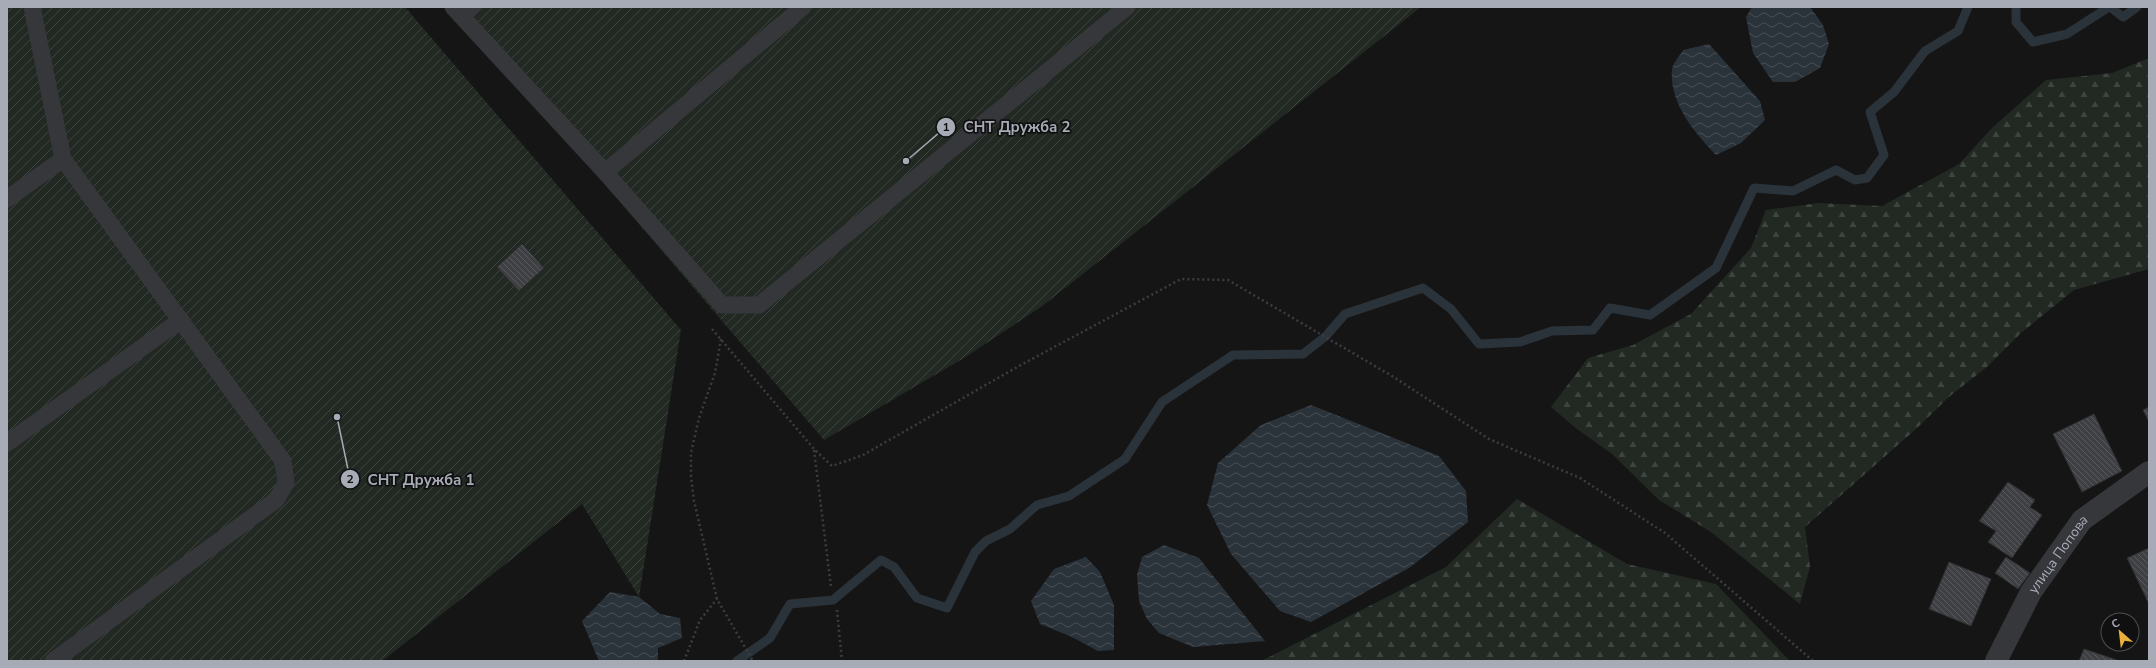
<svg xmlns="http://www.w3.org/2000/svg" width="2156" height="668" font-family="'Nunito Sans',sans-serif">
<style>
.forest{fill:url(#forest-firs)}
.garden{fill:url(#garden-furrows)}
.water{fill:url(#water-waves)}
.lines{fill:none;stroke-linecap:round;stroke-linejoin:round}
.stream{stroke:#2b333a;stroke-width:9}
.building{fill:url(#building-back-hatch);stroke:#2f2f32}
.path{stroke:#3c3d42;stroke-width:2.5;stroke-dasharray:2 3;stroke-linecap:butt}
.lane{stroke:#36373b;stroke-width:17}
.street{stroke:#36373b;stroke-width:22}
.labels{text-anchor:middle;stroke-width:3.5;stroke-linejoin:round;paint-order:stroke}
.street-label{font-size:14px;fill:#a7abb6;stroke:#101011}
.leader{fill:none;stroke:#a7abb6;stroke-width:1.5}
.callout-dot{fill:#a7abb6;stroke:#101011;stroke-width:1.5}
.mark-label{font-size:12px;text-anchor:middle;font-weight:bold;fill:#111}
.callout-label{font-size:15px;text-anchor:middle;font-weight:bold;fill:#a7abb6;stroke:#101011;stroke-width:3.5;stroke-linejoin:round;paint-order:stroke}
</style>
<defs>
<pattern id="forest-firs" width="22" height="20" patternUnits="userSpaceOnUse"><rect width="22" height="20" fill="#212922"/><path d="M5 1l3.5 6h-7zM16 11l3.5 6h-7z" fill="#3e4540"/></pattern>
<pattern id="garden-furrows" width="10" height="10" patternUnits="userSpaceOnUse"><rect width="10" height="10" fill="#212922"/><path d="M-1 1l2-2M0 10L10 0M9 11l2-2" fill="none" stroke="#3e4540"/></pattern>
<pattern id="water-waves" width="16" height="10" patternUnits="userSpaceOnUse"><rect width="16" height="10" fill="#2b333a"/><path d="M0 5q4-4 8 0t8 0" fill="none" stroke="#474e54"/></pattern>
<pattern id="building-back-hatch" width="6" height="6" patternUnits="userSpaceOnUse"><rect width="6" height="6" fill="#3f4043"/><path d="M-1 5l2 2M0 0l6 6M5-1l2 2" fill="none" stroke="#58595c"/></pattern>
</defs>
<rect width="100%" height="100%" fill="#151516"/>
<path class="forest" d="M2149 58V269L2074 290 2021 333 1987 367 1950 396 1916 429 1805 527 1810 567 1800 604 1711 532 1659 500 1612 454 1577 429 1551 407 1588 358 1633 345 1691 314 1751 248 1766 210 1818 203 1882 206 1959 164 1993 127 2046 80 2112 73Z
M1517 499 1627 564 1716 584 1790 661H1261L1446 567Z"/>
<path class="garden" d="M7 7H405L681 330 639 597 582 504 382 661H7Z
M453 7H1421L1041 307 964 358 824 440Z"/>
<path class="water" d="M1752 7H1810L1823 25 1829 44 1820 68 1795 82H1773L1753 53 1746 17Z
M1709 44 1760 101 1765 120 1741 143 1716 155C1694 132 1669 103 1672 69 1673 63 1680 56 1683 50Z
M1311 405 1439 456 1466 491 1468 522 1409 568 1311 622 1280 611 1231 554 1207 505 1218 463 1261 425Z
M1164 545 1199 558 1265 641 1193 647 1159 633 1147 619 1139 601 1137 575 1142 557Z
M1086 557 1100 572 1114 605V650L1098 651 1072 637 1040 624 1031 601 1054 569Z
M610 592 639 597 660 614 680 618 682 638 658 648V661H599L582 621Z"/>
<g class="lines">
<path class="stream" d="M2016 7V22L2033 42 2067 34 2109 7
M2110 7 2123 17 2137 7
M737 661 770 638 790 604 833 600 881 560 894 567 917 598 947 608 975 552 986 541 1010 529 1037 505 1069 496 1125 459 1162 402 1233 355 1303 354 1326 336 1345 314 1423 288 1451 309 1479 344 1520 342 1552 331 1593 330 1610 308 1650 315 1716 268 1754 188 1793 191 1836 170 1855 180 1867 178 1884 155 1870 112 1894 92 1925 51 1958 31 1968 7"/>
</g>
<path class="building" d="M522 244 544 268 519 291 497 267Z
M2149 407V422L2143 410Z
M2094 414 2122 471 2082 492 2053 434Z
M2008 482 2035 500 2030 507 2042 515 2012 558 1988 542 1996 531 1979 521Z
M2149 548V601L2148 602 2127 558Z
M2006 557 2030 573 2018 589 1995 573Z
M1949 562 1991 579 1971 626 1929 609Z
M2084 649 2120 661H2079Z"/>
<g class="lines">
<path class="path" d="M712 329 814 449 832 466 863 455 1019 366 1181 279 1228 280 1392 376 1489 439 1580 478 1665 533 1813 661
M721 339 715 373 699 418 691 453V476L694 501 717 599 753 661
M814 450 831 587
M837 610 842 661
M684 661 700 620 717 599"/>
<path class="lane" d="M32 7 63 159 283 461 286 483 276 500 53 661
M453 7 605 172 722 305H759L1127 7
M461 16 472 7
M605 172 803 7
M7 199 63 159
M7 443 181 320"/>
<path class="street" id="s1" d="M1996 661 2031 592 2082 520 2149 472"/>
</g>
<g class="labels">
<g class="street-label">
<text dy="5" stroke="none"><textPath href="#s1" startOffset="124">улица Попова</textPath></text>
</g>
</g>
<path class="leader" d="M906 161L946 127M337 417L350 479"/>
<g class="callout-dot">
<circle cx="906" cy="161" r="4"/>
<circle cx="337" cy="417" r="4"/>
<circle cx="946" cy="127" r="10"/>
<circle cx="350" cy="479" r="10"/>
</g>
<g class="mark-label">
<text x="946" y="131">1</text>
<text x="350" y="483">2</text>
</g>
<g class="callout-label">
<text x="1017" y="132">СНТ Дружба 2</text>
<text x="421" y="485">СНТ Дружба 1</text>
</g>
<rect width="2156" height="668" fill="none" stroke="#a7abb6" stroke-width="16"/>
<g transform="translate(2120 632) rotate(332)"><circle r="19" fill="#101011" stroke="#4c4e53"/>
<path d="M0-3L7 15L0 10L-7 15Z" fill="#ebb038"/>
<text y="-6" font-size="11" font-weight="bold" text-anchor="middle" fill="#a7abb6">С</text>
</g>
</svg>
